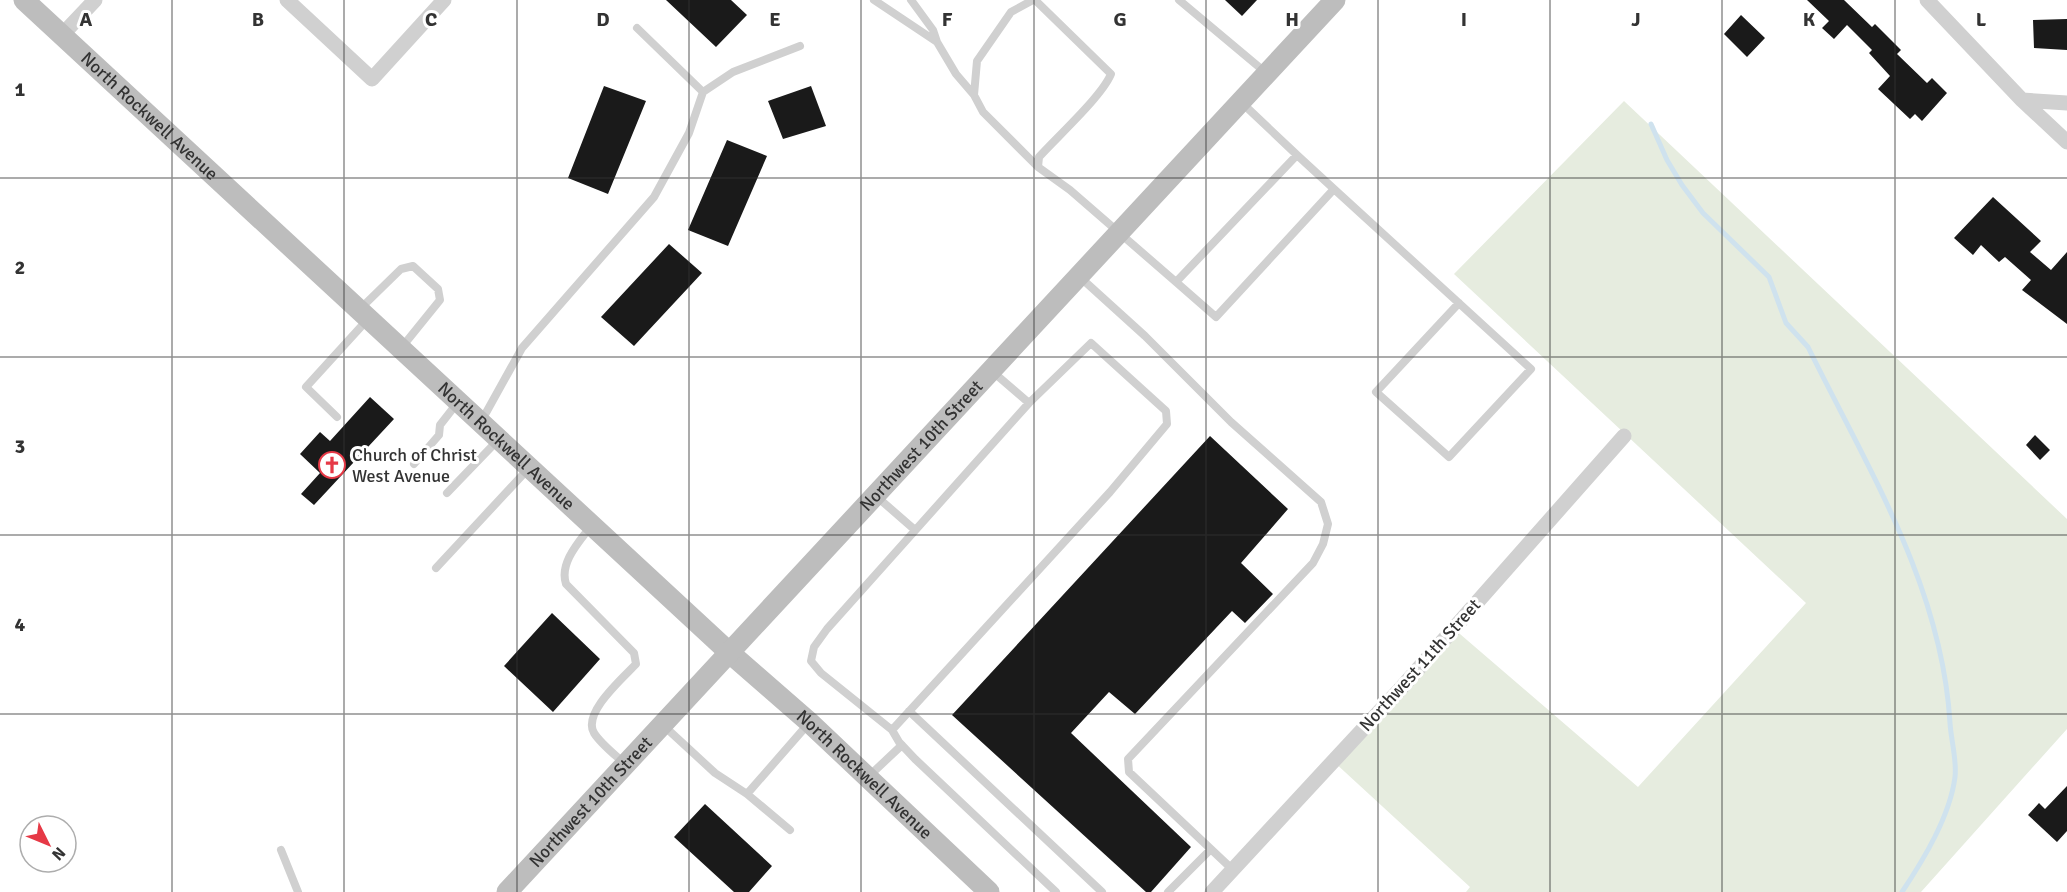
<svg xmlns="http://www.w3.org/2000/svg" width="2067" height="892" font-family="Signika,sans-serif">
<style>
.green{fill:#e6ecdf}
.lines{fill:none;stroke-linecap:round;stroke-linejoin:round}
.stream{stroke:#cfe2ee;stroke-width:5}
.building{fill:#1a1a1a}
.service{stroke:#d0d0d0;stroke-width:8}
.minor{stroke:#d0d0d0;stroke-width:15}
.secondary{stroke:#bdbdbd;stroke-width:21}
.grid{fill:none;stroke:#333;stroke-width:1.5;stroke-opacity:0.55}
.labels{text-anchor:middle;stroke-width:6;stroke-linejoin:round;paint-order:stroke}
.street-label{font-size:18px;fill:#333;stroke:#fff}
.poi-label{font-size:18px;fill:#333;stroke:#fff;text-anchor:start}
.grid-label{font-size:20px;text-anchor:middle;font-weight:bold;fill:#333;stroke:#fff;stroke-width:6;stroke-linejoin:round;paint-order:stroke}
</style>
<rect width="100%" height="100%" fill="#fff"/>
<path class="green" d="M1624 101 2067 519V729L1921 892H1466L1470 887 1333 761 1453 628 1638 787 1806 603 1454 274Z"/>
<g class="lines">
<path class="stream" d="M1651 124 1667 160 1682 185 1703 213 1769 277 1786 323 1808 347C1867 467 1942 586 1950 723 1951 740 1957 760 1955 777 1950 816 1924 859 1902 892"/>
</g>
<path class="building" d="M666 0H731L747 15 716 47Z
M1225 0H1257L1242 16Z
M1807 0H1844L1872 27 1875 24 1901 50 1897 54 1927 83 1932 78 1947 93 1922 121 1915 114 1910 119 1878 89 1890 76 1869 53 1872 50 1847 25 1834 39 1822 28 1829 21Z
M1741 15 1765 38 1747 57 1724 34Z
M2067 19V50L2034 48 2033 20Z
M604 86 646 101 608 194 568 178Z
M811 86 826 126 783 139 768 101Z
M727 140 767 156 728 246 688 230Z
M1993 197 2041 241 2030 252 2051 270 2067 252V324L2022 290 2031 280 2005 257 1999 262 1981 245 1973 255 1954 238Z
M669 244 702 273 634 346 601 317Z
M370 397 394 419 314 505 301 494 320 473 300 454 320 432 330 441Z
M2035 435 2050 450 2040 460 2026 445Z
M1210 436 1288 509 1241 563 1273 594 1245 623 1232 611 1135 714 1109 692 1071 733 1191 847 1151 892H1146L952 715Z
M552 613 600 659 553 712 504 666Z
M2067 786V831L2057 842 2028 815 2039 803 2045 809Z
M705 804 772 866 749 892H734L674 837Z"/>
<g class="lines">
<path class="service" d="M874 0 937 42 956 74 974 95
M911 0 933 30 937 42
M1033 0 1011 12 977 61 974 95 983 112 1038 167
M1035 0 1111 74C1102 96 1058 136 1039 157L1038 167 1070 190 1176 282 1297 155 1334 189 1216 317 1176 282
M1179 0 1265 72
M703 92 733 72 800 46
M1241 102 1297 155
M1334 189 1531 369 1449 457 1376 392 1459 303
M1081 278 1145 336 1231 422 1321 502 1328 524 1323 544 1313 563 1128 759 1129 772 1232 869
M361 308 401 269 413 266 438 289 440 300 402 347
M993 372 1029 403 1091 343 1166 411 1167 424 1110 492 892 730 821 673 811 661 814 647 827 629 1029 403
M337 417 306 387 368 319
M482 420 522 348 654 197 689 133 703 92 637 28
M414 464 439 435 440 425 458 402
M447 493 499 439
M876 496 915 530
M591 526C579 542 559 563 566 584L634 653 636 664C623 678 582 713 594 733 601 744 614 754 624 763
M436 568 529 468
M909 711 1102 892
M664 726 715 773 747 794 790 830
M892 730 899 742 915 759 1056 892
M868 777 902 745
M747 794 809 723
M281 850 298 892
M1168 892 1211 849"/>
<path class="minor" d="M287 0 372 79 444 0
M1927 0 2022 100 2067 142
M62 35 95 0
M2022 100 2067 103
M1212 892 1403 686 1624 436"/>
<g class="secondary">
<path id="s1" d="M24 0 731 654 809 722 989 892"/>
<path id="s2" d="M507 892 1335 0"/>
</g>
</g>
<path class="grid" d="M172 0V892M344 0V892M517 0V892M689 0V892M861 0V892M1034 0V892M1206 0V892M1378 0V892M1550 0V892M1722 0V892M1895 0V892M0 178H2067M0 357H2067M0 535H2067M0 714H2067"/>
<defs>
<symbol id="church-ring" viewBox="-11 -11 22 22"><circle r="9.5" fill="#fff" stroke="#e63946" stroke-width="1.5"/><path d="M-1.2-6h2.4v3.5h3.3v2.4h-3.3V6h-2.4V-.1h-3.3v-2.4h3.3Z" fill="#e63946"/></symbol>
</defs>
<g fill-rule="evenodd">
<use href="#church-ring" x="317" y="450" width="30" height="30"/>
</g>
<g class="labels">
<g class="street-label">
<text dy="6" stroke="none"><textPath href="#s1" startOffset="171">North Rockwell Avenue</textPath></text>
<text dy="6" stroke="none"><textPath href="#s1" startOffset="657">North Rockwell Avenue</textPath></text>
<text dy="6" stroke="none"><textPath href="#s2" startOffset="609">Northwest 10th Street</textPath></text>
<text transform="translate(1420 665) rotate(-48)" y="6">Northwest 11th Street</text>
<text dy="6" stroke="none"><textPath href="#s1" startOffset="1143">North Rockwell Avenue</textPath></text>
<text dy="6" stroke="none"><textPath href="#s2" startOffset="123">Northwest 10th Street</textPath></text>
</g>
<g class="poi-label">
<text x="352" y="461">Church of Christ<tspan x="352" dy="21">West Avenue</tspan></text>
</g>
</g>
<g class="grid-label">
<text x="86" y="26">A</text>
<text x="258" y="26">B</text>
<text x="431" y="26">C</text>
<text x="603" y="26">D</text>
<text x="775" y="26">E</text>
<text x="947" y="26">F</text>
<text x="1120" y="26">G</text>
<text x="1292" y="26">H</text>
<text x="1464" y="26">I</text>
<text x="1636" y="26">J</text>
<text x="1809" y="26">K</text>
<text x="1981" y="26">L</text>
<text x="20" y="96">1</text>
<text x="20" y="274">2</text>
<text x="20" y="453">3</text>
<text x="20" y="631">4</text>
</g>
<g transform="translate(48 844) rotate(133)"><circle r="28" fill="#ffffff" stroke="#adadad" stroke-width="1.5"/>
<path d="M0-4.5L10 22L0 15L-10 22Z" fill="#e63946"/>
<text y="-9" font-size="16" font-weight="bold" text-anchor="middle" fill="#333333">N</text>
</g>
</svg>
